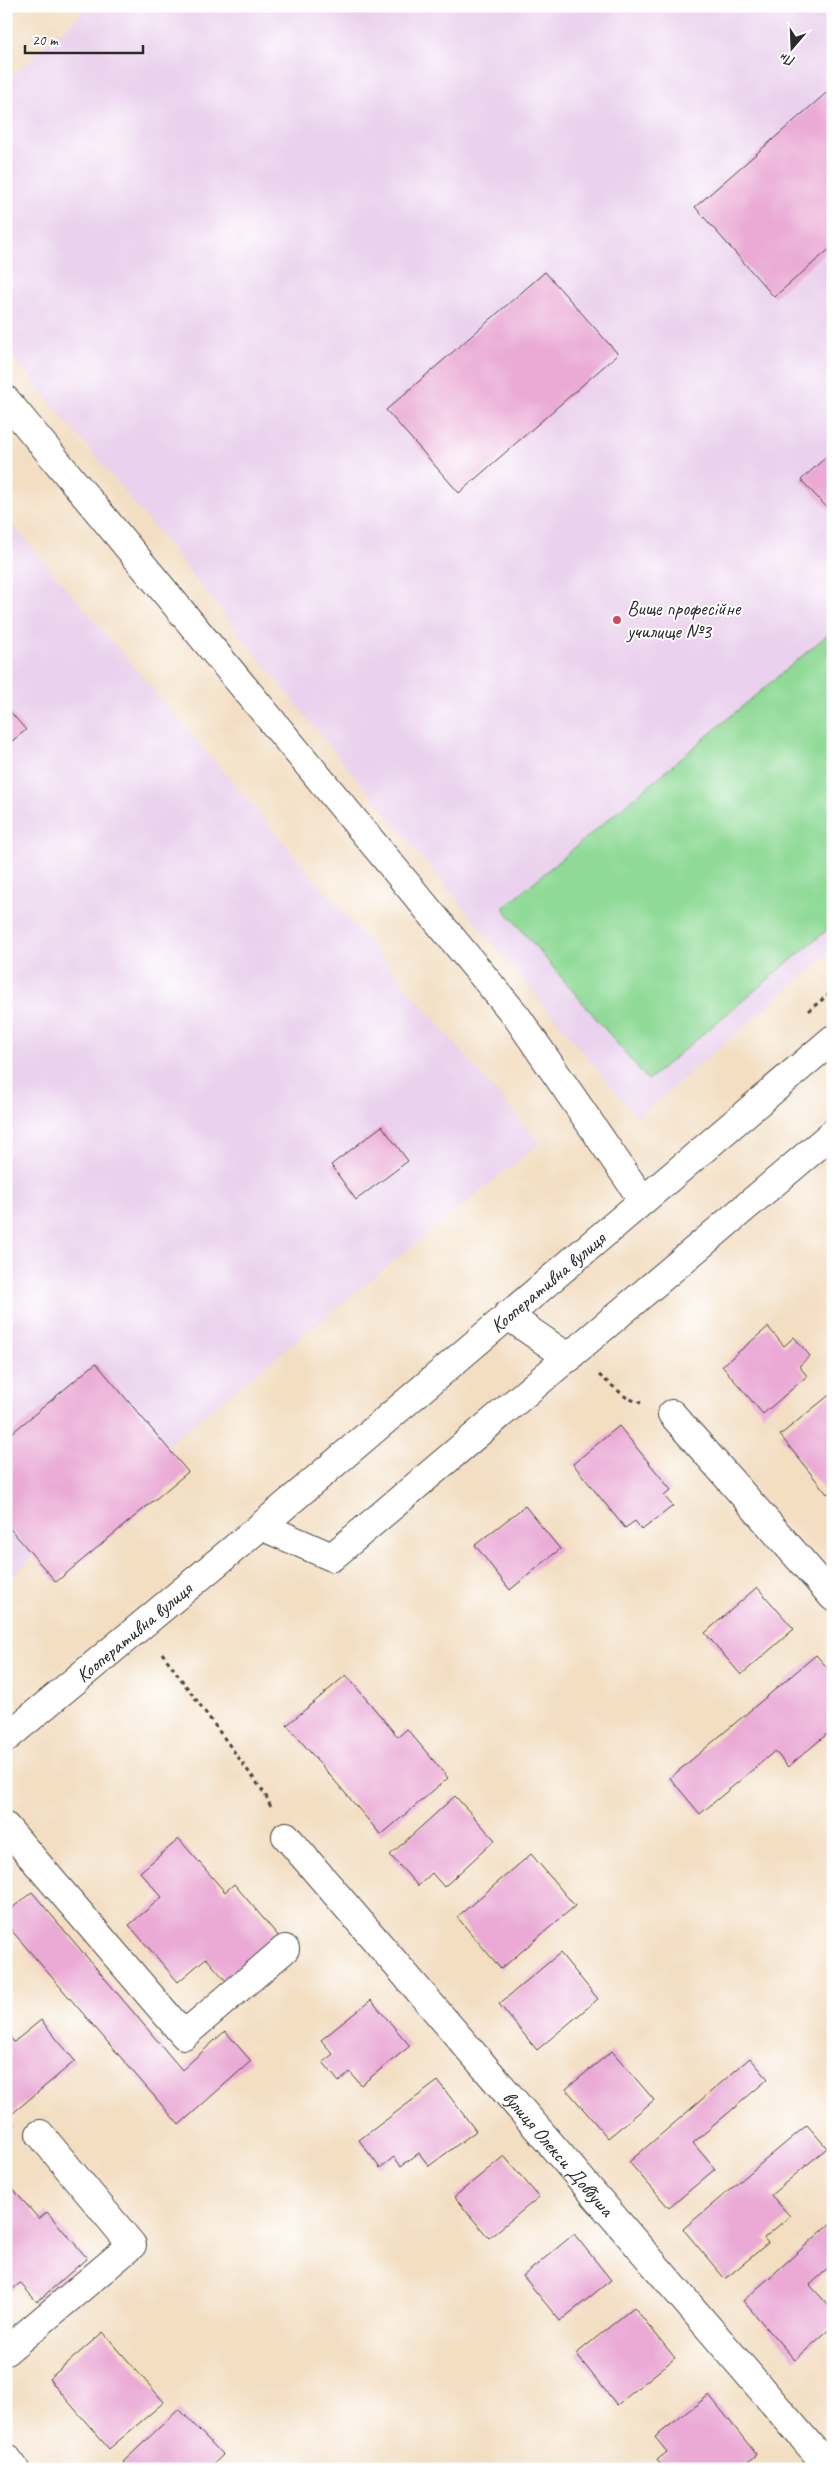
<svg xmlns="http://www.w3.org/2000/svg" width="839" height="2475" font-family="Caveat,sans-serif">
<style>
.built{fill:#ead1ed}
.green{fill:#8fda96;stroke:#5d8260}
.building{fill:#eaaad5}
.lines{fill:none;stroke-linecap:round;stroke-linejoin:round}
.minor-casing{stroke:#494642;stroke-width:30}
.path{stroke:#494642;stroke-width:3;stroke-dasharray:4 4;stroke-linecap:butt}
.minor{stroke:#fff;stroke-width:28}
.poi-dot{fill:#d1495b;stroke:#fff;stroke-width:2}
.labels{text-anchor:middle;stroke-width:4;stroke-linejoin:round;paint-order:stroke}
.poi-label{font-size:20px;fill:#2b2b2b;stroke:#fff;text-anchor:start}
.street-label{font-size:20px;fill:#2b2b2b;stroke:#fff}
</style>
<rect width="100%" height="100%" fill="#fff"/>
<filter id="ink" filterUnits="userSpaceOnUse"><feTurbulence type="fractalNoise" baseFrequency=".02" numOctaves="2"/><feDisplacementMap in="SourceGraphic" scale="10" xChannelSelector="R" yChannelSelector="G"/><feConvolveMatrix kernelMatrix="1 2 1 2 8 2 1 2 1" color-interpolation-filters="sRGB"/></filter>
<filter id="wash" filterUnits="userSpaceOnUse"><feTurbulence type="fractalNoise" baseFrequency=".0096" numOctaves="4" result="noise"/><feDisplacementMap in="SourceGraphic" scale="20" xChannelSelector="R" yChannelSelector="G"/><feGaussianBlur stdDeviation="1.12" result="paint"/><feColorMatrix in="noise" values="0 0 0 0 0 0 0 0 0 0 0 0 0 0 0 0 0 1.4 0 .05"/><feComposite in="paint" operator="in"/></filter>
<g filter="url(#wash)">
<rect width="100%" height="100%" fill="#f3dec2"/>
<path class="built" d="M90 6H833V950L637 1118 298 707 158 532 6 349V81Z
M6 517 540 1143 166 1446 188 1472 56 1582 33 1556 6 1584Z"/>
<path class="green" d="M833 630V925L648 1080 503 908Z"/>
<g id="blocks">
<path class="building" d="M833 87V246L774 297 695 207Z
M545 272 618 354 459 493 386 410Z
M826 457 833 465V514L801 480Z
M6 707 26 730 6 746Z
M382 1126 408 1161 356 1200 331 1165Z
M768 1327 784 1346 794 1337 810 1356 799 1366 807 1376 763 1414 722 1366Z
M96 1363 188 1472 56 1582 6 1524V1438Z
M833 1392V1490L827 1494 780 1435Z
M619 1426 671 1490 664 1496 673 1506 642 1530 635 1521 625 1528 573 1464Z
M525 1506 560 1549 510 1590 475 1545Z
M757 1587 794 1629 741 1675 705 1633Z
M816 1655 833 1674V1729L788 1767 775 1751 700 1814 670 1778Z
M346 1675 398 1737 407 1729 448 1778 381 1835 287 1725Z
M455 1796 495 1840 444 1887 432 1873 418 1886 390 1855Z
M179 1839 225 1892 234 1884 280 1938 227 1982 206 1958 178 1982 129 1925 162 1897 140 1872Z
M531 1854 575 1906 501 1969 457 1917Z
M32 1892 182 2070 225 2031 251 2061 179 2125 6 1924V1913Z
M560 1953 598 1999 537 2050 499 2004Z
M371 2000 410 2046 361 2085 350 2072 339 2082 323 2062 333 2054 321 2040Z
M41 2020 75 2061 7 2118 13 2126 6 2132V2033L14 2042Z
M612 2051 654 2100 608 2138 566 2089Z
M750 2058 768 2079 693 2143 715 2169 669 2208 629 2162Z
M438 2081 476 2131 429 2166 419 2153 401 2166 394 2157 380 2168 359 2140Z
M807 2125 827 2148 771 2195 790 2216 764 2238 768 2243 725 2279 683 2229Z
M504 2156 539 2197 489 2238 454 2197Z
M6 2181 39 2219 47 2212 87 2258 37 2302 20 2283 6 2295Z
M833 2221V2264L810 2285 833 2310V2326L795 2360 743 2301Z
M574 2234 611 2280 560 2321 523 2276Z
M634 2307 675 2358 617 2405 576 2354Z
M103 2332 164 2402 109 2449 49 2379Z
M709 2395 757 2455 739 2469H664L657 2460 667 2452 655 2437Z
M179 2409 223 2455 208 2469H129L123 2462Z"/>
</g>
</g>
<g filter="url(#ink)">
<use href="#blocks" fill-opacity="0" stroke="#494642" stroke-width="1"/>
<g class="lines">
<defs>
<g id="minor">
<path d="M6 400 517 1017 642 1199"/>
<path d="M507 1315 569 1358"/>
<path d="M672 1414 833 1597"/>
<path d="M261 1526 332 1557 833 1133"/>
<path id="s1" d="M6 1738 261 1526 833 1039"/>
<path d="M6 1827 184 2035 285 1949"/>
<path id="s2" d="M286 1836 830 2469"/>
<path d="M6 2351 132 2245 40 2134"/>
<path d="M6 2457 15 2469"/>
</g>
</defs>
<use href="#minor" class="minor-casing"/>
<path class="path" d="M808 1011 833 991
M599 1375 627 1398 641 1403
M162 1653 265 1794 271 1807"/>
<use href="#minor" class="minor"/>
</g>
</g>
<circle class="poi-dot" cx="617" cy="620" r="5"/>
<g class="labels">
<g class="poi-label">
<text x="627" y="615">Вище професійне<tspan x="627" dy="23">училище №3</tspan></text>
</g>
<g class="street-label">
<text dy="7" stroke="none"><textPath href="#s1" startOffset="708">Кооперативна вулиця</textPath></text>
<text dy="7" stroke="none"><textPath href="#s1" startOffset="166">Кооперативна вулиця</textPath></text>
<text dy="7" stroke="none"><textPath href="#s2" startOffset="418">вулиця Олекси Довбуша</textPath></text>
</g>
</g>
<rect width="839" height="2475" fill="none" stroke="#fff" stroke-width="25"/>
<g transform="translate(792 48) rotate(199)" stroke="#ffffff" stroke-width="4" paint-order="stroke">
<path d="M0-4L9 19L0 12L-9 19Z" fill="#2b2b2b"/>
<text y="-8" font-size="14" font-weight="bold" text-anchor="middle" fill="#2b2b2b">Пн</text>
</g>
<path d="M25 45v8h118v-8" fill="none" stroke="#2b2b2b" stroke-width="2.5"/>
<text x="32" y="45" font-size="15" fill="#2b2b2b" stroke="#ffffff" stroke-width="4" paint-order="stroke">20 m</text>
</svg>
